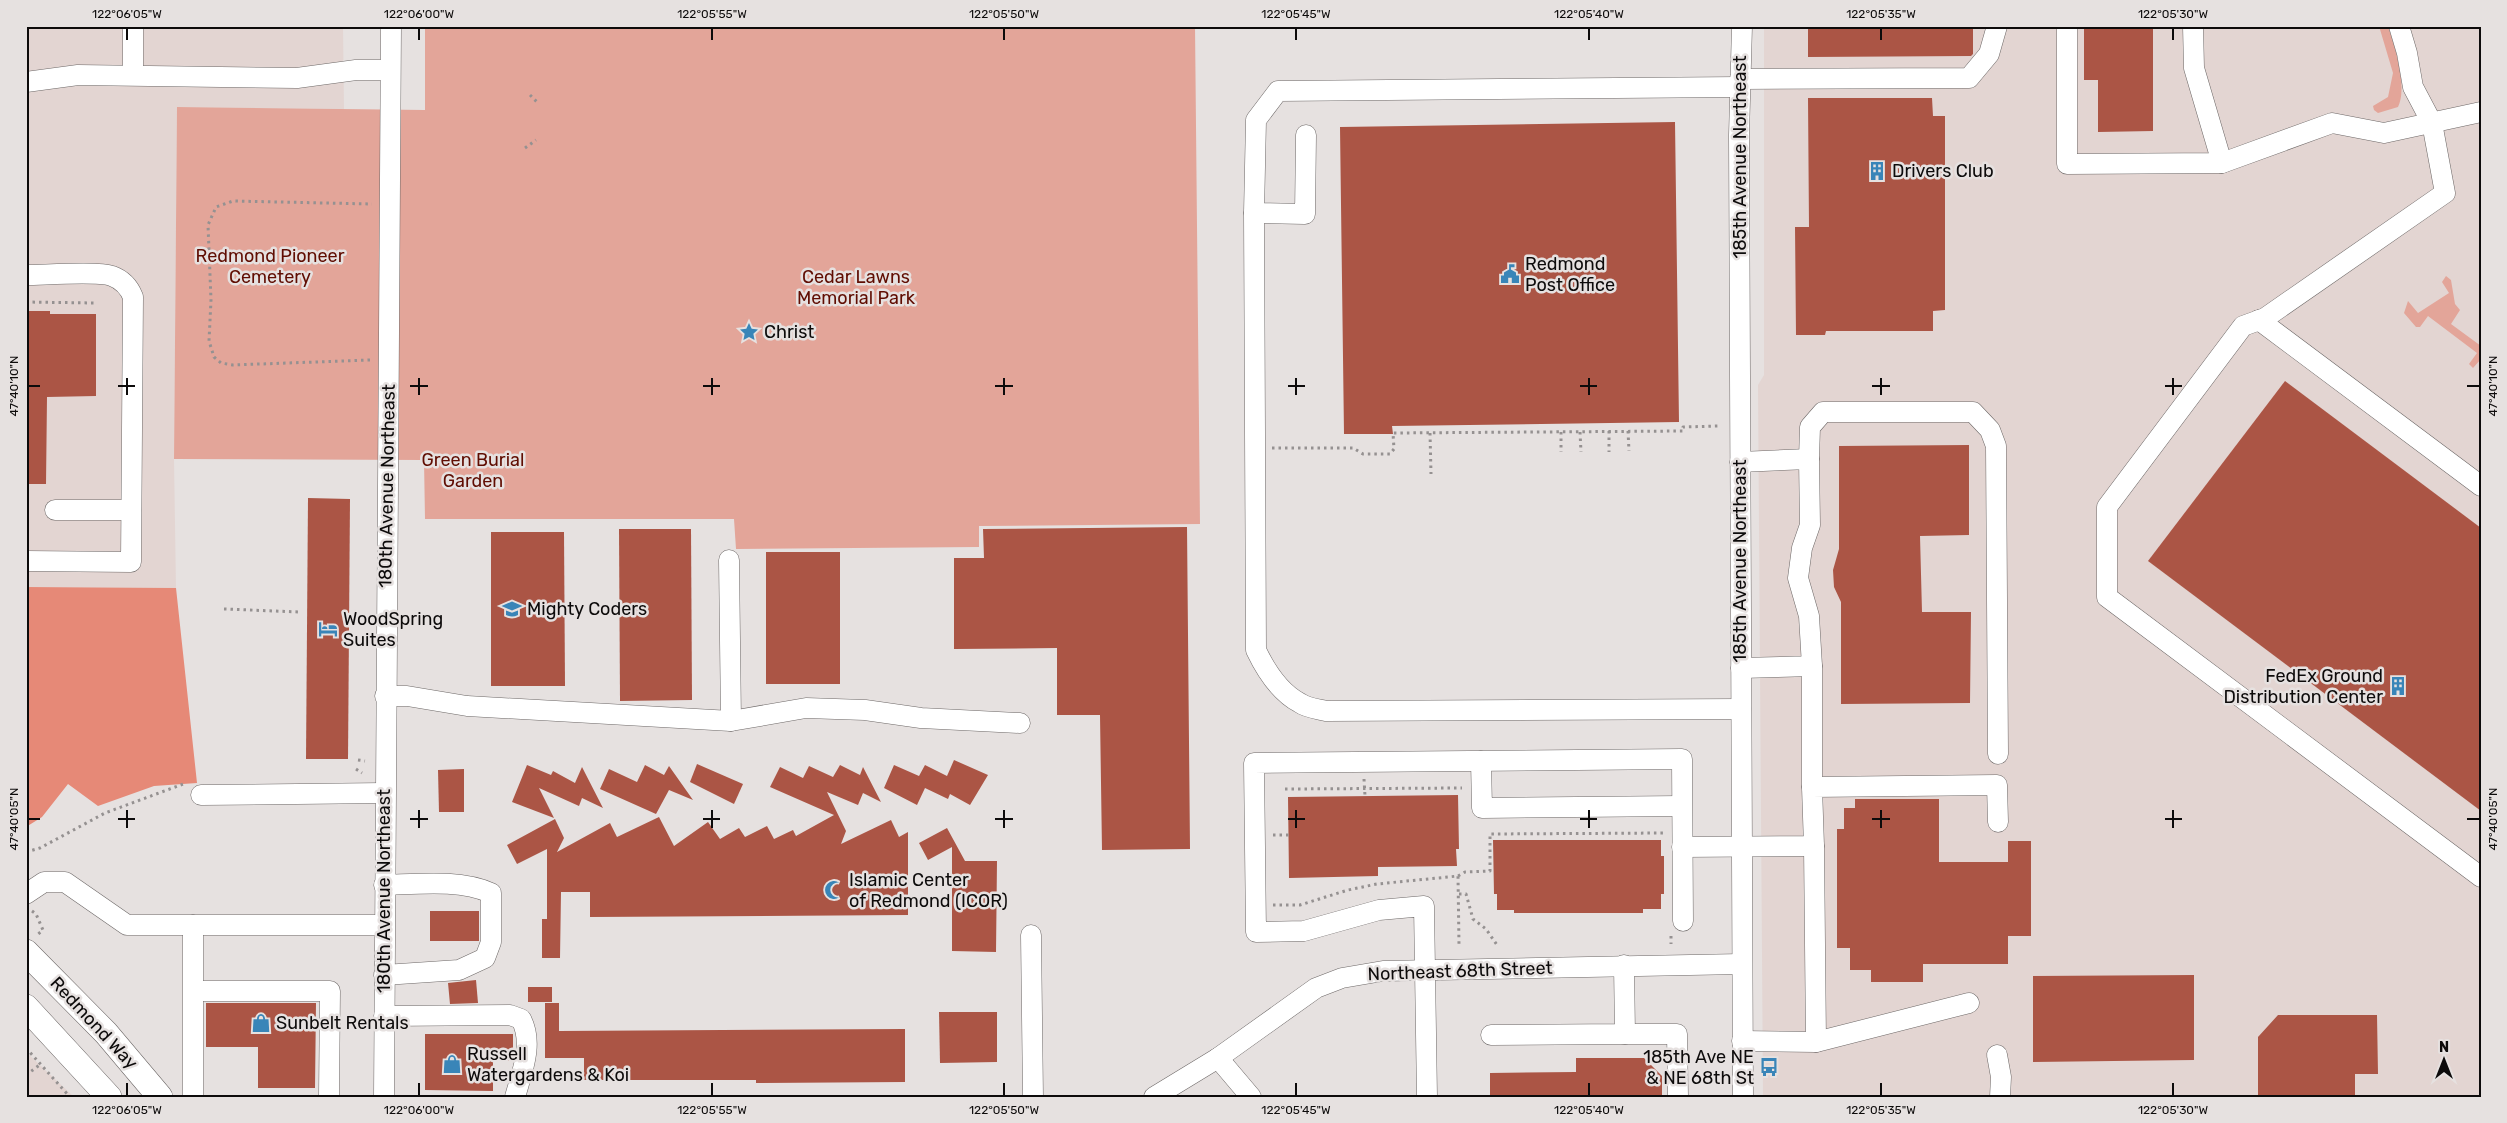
<svg xmlns="http://www.w3.org/2000/svg" width="2507" height="1123" font-family="Rubik,sans-serif">
<style>
.built{fill:#e3d5d2}
.green{fill:#e3a599}
.forest{fill:#e68977}
.building{fill:#ab5545}
.lines{fill:none;stroke-linecap:round;stroke-linejoin:round}
.minor-casing{stroke:#6d6867;stroke-width:21}
.major-casing{stroke:#6d6867;stroke-width:26}
.path{stroke:#959191;stroke-width:3;stroke-dasharray:2.5 4;stroke-linecap:butt}
.minor{stroke:#fff;stroke-width:20}
.major{stroke:#fff;stroke-width:25}
.ticks{fill:none;stroke:#0d0b0b;stroke-width:2}
.labels{text-anchor:middle;dominant-baseline:central;stroke-width:5;stroke-linejoin:round;paint-order:stroke}
.street-label{font-size:18px;fill:#0d0b0b;stroke:#e6e1e0}
.poi-label{font-size:18px;fill:#0d0b0b;stroke:#e6e1e0;text-anchor:start}
.park-label{font-size:18px;fill:#600d02;stroke:#e6e1e0}
.neatline{fill:none;stroke:#0d0b0b;stroke-width:2}
.ticks-label{font-size:12px;text-anchor:middle;fill:#0d0b0b}
</style>
<rect width="100%" height="100%" fill="#e6e1e0"/>
<g class="built">
<path d="M 26,26 L 343,26 L 344,109 L 177,107 L 174,459 L 176,588 L 26,587 Z"/>
<path d="M 1764,26 L 2481,26 L 2481,1097 L 1763,1097 L 1758,385 L 1764,375 Z"/>
<path d="M 26,1052 L 74,1097 L 26,1097 Z"/>
</g>
<g class="green">
<path d="M 425,26 L 1195,26 L 1200,524 L 979,526 L 979,547 L 736,549 L 734,519 L 425,519 L 424,460 L 174,459 L 177,107 L 425,110 Z"/>
<path d="M 2379,26 L 2388,26 C 2395,47 2408,88 2398,107 L 2378,113 L 2374,110 L 2373,106 L 2388,97 L 2393,73 Z"/>
<path d="M 2446,276 L 2451,280 L 2455,304 L 2460,310 L 2451,324 L 2481,346 L 2481,359 L 2473,368 L 2469,364 L 2477,353 L 2428,316 L 2420,327 L 2416,327 L 2404,313 L 2408,301 L 2418,313 L 2449,293 L 2442,282 Z"/>
</g>
<path class="forest" d="M 26,587 L 176,588 L 197,783 L 154,786 L 98,806 L 68,784 L 42,817 L 26,827 Z"/>
<g class="building">
<path d="M 1808,26 L 1973,26 L 1973,54 L 1971,56 L 1808,57 Z"/>
<path d="M 2084,26 L 2153,26 L 2153,131 L 2098,132 L 2098,80 L 2084,80 Z"/>
<path d="M 1808,98 L 1932,98 L 1933,116 L 1945,116 L 1945,310 L 1933,311 L 1933,331 L 1826,331 L 1825,335 L 1796,335 L 1795,227 L 1809,227 Z"/>
<path d="M 1675,122 L 1679,422 L 1392,426 L 1393,434 L 1344,434 L 1340,127 Z"/>
<path d="M 26,311 L 50,311 L 50,314 L 96,314 L 96,396 L 47,397 L 46,484 L 26,484 Z"/>
<path d="M 2285,381 L 2481,528 L 2481,811 L 2148,561 Z"/>
<path d="M 1969,445 L 1969,535 L 1920,536 L 1922,612 L 1971,612 L 1970,703 L 1841,704 L 1841,602 L 1834,587 L 1833,570 L 1839,549 L 1839,446 Z"/>
<path d="M 308,498 L 350,499 L 348,759 L 306,759 Z"/>
<path d="M 1187,527 L 1190,849 L 1102,850 L 1100,715 L 1057,715 L 1057,648 L 954,649 L 954,558 L 984,558 L 983,529 Z"/>
<path d="M 619,529 L 691,529 L 692,700 L 620,701 Z"/>
<path d="M 491,532 L 564,532 L 565,686 L 491,686 Z"/>
<rect x="766" y="552" width="74" height="132"/>
<path d="M 954,760 L 988,775 L 970,805 L 950,794 L 948,799 L 925,788 L 917,805 L 884,788 L 894,765 L 919,776 L 925,765 L 947,776 Z"/>
<path d="M 697,764 L 743,784 L 734,804 L 690,782 Z"/>
<path d="M 527,765 L 551,775 L 553,771 L 575,783 L 582,767 L 603,808 L 582,798 L 579,806 L 539,788 L 554,818 L 512,802 Z"/>
<path d="M 645,765 L 664,775 L 669,766 L 693,800 L 669,790 L 656,814 L 600,789 L 609,769 L 637,782 Z"/>
<path d="M 840,765 L 860,775 L 863,767 L 881,802 L 863,793 L 858,805 L 827,792 L 846,831 L 841,844 L 891,820 L 899,837 L 908,832 L 908,915 L 590,917 L 590,892 L 561,892 L 560,958 L 542,958 L 542,919 L 547,919 L 547,849 L 517,864 L 507,845 L 555,819 L 564,838 L 557,852 L 610,823 L 617,837 L 659,817 L 674,846 L 708,822 L 720,839 L 739,828 L 745,837 L 767,826 L 774,839 L 793,830 L 796,836 L 834,815 L 770,787 L 780,767 L 803,778 L 809,766 L 833,777 Z"/>
<path d="M 464,769 L 464,812 L 439,812 L 438,770 Z"/>
<path d="M 1458,795 L 1459,849 L 1456,849 L 1457,866 L 1378,867 L 1378,876 L 1289,878 L 1288,797 Z"/>
<path d="M 1855,799 L 1939,799 L 1939,862 L 2008,862 L 2008,841 L 2031,841 L 2031,936 L 2008,936 L 2008,964 L 1923,964 L 1923,982 L 1871,982 L 1871,970 L 1850,970 L 1850,948 L 1837,948 L 1837,829 L 1844,829 L 1844,808 L 1855,808 Z"/>
<path d="M 947,828 L 965,861 L 997,861 L 996,952 L 952,951 L 952,847 L 928,860 L 919,843 Z"/>
<path d="M 1493,840 L 1661,840 L 1661,856 L 1664,856 L 1664,894 L 1661,894 L 1661,909 L 1643,909 L 1643,913 L 1514,913 L 1514,910 L 1497,910 L 1497,894 L 1494,894 Z"/>
<rect x="430" y="911" width="49" height="30"/>
<path d="M 2194,975 L 2194,1060 L 2033,1062 L 2033,976 Z"/>
<path d="M 476,980 L 478,1003 L 450,1004 L 448,983 Z"/>
<rect x="528" y="987" width="24" height="15"/>
<path d="M 206,1003 L 316,1003 L 315,1088 L 258,1088 L 258,1047 L 206,1047 Z"/>
<path d="M 545,1003 L 559,1003 L 559,1031 L 905,1029 L 905,1082 L 756,1083 L 756,1080 L 584,1080 L 584,1058 L 545,1058 Z"/>
<path d="M 939,1012 L 997,1012 L 997,1062 L 940,1063 Z"/>
<path d="M 2278,1015 L 2377,1015 L 2378,1074 L 2355,1074 L 2355,1097 L 2258,1097 L 2258,1037 Z"/>
<path d="M 425,1034 L 513,1034 L 513,1061 L 493,1061 L 493,1091 L 425,1090 Z"/>
<path d="M 1576,1058 L 1644,1058 L 1662,1076 L 1662,1097 L 1490,1097 L 1490,1073 L 1576,1072 Z"/>
</g>
<g class="lines">
<g class="minor-casing">
<g id="minor">
<path d="M 1742,26 L 1739,135 L 1743,1097"/>
<path d="M 2067,26 L 2067,164 L 2222,163 L 2332,123 L 2384,133 L 2481,112"/>
<path d="M 2193,26 L 2194,68 L 2222,163"/>
<path d="M 2399,26 L 2407,53 L 2413,87 L 2432,123 L 2445,193 L 2265,318 L 2243,326 L 2107,507 L 2107,597 L 2481,877"/>
<path d="M 133,75 L 133,26"/>
<path d="M 1740,79 L 1969,78 L 1989,54 L 1997,26"/>
<path d="M 26,82 L 78,75 L 297,78 L 356,70 L 390,70"/>
<path d="M 1306,135 L 1305,214 L 1254,213 L 1256,120 L 1278,91 L 1740,87"/>
<path d="M 1254,213 L 1256,650 C 1266,671 1279,692 1300,703 C 1307,708 1318,709 1326,711 L 1741,709"/>
<path d="M 26,275 C 44,275 98,271 112,276 C 123,280 129,287 133,297 L 131,562 L 26,561"/>
<path d="M 2259,320 L 2481,486"/>
<path d="M 1809,459 L 1810,427 L 1823,412 L 1973,412 L 1990,430 L 1996,446 L 1998,754"/>
<path d="M 1740,462 L 1809,459 L 1810,525 L 1802,548 L 1798,578 L 1809,616 L 1812,666 L 1741,668"/>
<path d="M 55,510 L 131,510"/>
<path d="M 729,560 L 731,721"/>
<path d="M 1812,666 L 1812,787"/>
<path d="M 385,696 L 407,696 L 467,706 L 731,721 L 806,708 L 865,710 L 921,718 L 1020,723"/>
<path d="M 1481,761 L 1482,808 L 1681,806"/>
<path d="M 201,795 L 384,793"/>
<path d="M 1682,847 L 1814,846 L 1812,787 L 1997,785 L 1998,822"/>
<path d="M 26,894 L 44,882 L 65,882 L 127,925 L 384,925"/>
<path d="M 193,925 L 193,1097"/>
<path d="M 1031,935 L 1033,1097"/>
<path d="M 384,975 L 459,970 L 485,958 L 491,942 L 491,893 C 460,879 418,884 384,885"/>
<path d="M 194,991 L 330,991 L 329,1097"/>
<path d="M 384,1016 L 510,1015 L 521,1019 C 534,1043 522,1072 515,1097"/>
<path d="M 1625,1034 L 1677,1034 L 1678,1097"/>
<path d="M 1491,1035 L 1625,1034 L 1624,965"/>
<path d="M 1742,1041 L 1816,1042 L 1814,846"/>
<path d="M 1816,1042 L 1969,1003"/>
<path d="M 1997,1055 L 2001,1077 L 2000,1097"/>
<path d="M 1218,1058 L 1251,1097"/>
<path d="M 384,1097 L 391,26"/>
<path d="M 1154,1097 L 1218,1058 L 1316,988 L 1342,978 L 1383,971 L 1741,964"/>
<path d="M 1427,1097 L 1424,906 L 1379,910 L 1304,931 L 1256,932 L 1254,763 L 1682,759 L 1683,921"/>
</g>
</g>
<g class="major-casing">
<g id="major">
<path d="M 26,952 L 106,1033 L 160,1097"/>
<path d="M 26,1007 L 109,1097"/>
</g>
</g>
<g class="path">
<path d="M 530,95 L 537,102"/>
<path d="M 525,148 L 536,140"/>
<path d="M 26,302 L 95,303"/>
<path d="M 370,360 L 233,365 L 221,363 L 214,357 L 209,341 L 211,300 L 208,225 L 216,207 L 233,201 L 372,204"/>
<path d="M 1609,431 L 1609,452"/>
<path d="M 1628,431 L 1629,451"/>
<path d="M 1561,432 L 1561,452"/>
<path d="M 1580,432 L 1581,452"/>
<path d="M 1430,433 L 1431,474"/>
<path d="M 1272,448 L 1353,448 L 1363,454 L 1390,454 L 1394,449 L 1393,433 L 1683,431 L 1683,427 L 1719,426"/>
<path d="M 224,609 L 300,612"/>
<path d="M 358,760 L 365,761"/>
<path d="M 356,769 L 362,773"/>
<path d="M 1364,779 L 1365,796"/>
<path d="M 1285,789 L 1462,788"/>
<path d="M 1273,835 L 1289,835"/>
<path d="M 26,852 L 40,848 L 105,813 L 186,783"/>
<path d="M 1458,876 L 1465,872 L 1490,871 L 1490,834 L 1664,833"/>
<path d="M 1459,894 L 1466,894 L 1473,919 L 1486,929 L 1497,945"/>
<path d="M 1273,905 L 1300,905 L 1348,890 L 1377,884 L 1458,876 L 1459,945"/>
<path d="M 32,911 L 36,914 L 43,930 L 37,935"/>
<path d="M 1671,936 L 1671,944"/>
<path d="M 26,1048 L 70,1097"/>
<path d="M 26,1075 L 41,1064"/>
</g>
<use href="#minor" class="minor"/>
<use href="#major" class="major"/>
</g>
<path class="ticks" d="M 127,28 L 127,40M 419,28 L 419,40M 712,28 L 712,40M 1004,28 L 1004,40M 1296,28 L 1296,40M 1589,28 L 1589,40M 1881,28 L 1881,40M 2173,28 L 2173,40M 127,378 L 127,395M 419,378 L 419,395M 712,378 L 712,395M 1004,378 L 1004,395M 1296,378 L 1296,395M 1589,378 L 1589,395M 1881,378 L 1881,395M 2173,378 L 2173,395M 28,386 L 40,386M 118,386 L 135,386M 410,386 L 428,386M 703,386 L 720,386M 995,386 L 1013,386M 1288,386 L 1305,386M 1580,386 L 1597,386M 1872,386 L 1890,386M 2165,386 L 2182,386M 2467,386 L 2480,386M 127,810 L 127,828M 419,810 L 419,828M 712,810 L 712,828M 1004,810 L 1004,828M 1296,810 L 1296,828M 1589,810 L 1589,828M 1881,810 L 1881,828M 2173,810 L 2173,828M 28,819 L 40,819M 118,819 L 135,819M 410,819 L 428,819M 703,819 L 720,819M 995,819 L 1013,819M 1288,819 L 1305,819M 1580,819 L 1597,819M 1872,819 L 1890,819M 2165,819 L 2182,819M 2467,819 L 2480,819M 127,1083 L 127,1096M 419,1083 L 419,1096M 712,1083 L 712,1096M 1004,1083 L 1004,1096M 1296,1083 L 1296,1096M 1589,1083 L 1589,1096M 1881,1083 L 1881,1096M 2173,1083 L 2173,1096"/>
<defs>
<g id="building-bare" transform="scale(1.5)"><path d="M-4-6H4V6H1V3H-1V6H-4ZM-2.5-4.3h1.7v1.8h-1.7ZM.8-4.3h1.7v1.8H.8ZM-2.5-1h1.7V.8h-1.7ZM.8-1h1.7V.8H.8Z" fill="#3985b8" stroke="#e6e1e0" stroke-width="2.5" paint-order="stroke"/></g>
<g id="civic-bare" transform="scale(1.5)"><path d="M-.6-6.5H3V-4.5H.6V-3L4-1V1h2V6H-6V1h2V-1L-.6-3ZM-1.2 2.5V6h2.4V2.5Z" fill="#3985b8" stroke="#e6e1e0" stroke-width="2.5" paint-order="stroke"/></g>
<g id="sight-bare" transform="scale(1.5)"><path d="M0-6L1.8-2.2L6-1.7L2.9 1.2L3.7 5.4L0 3.3L-3.7 5.4L-2.9 1.2L-6-1.7L-1.8-2.2Z" fill="#3985b8" stroke="#e6e1e0" stroke-width="2.5" paint-order="stroke"/></g>
<g id="school-bare" transform="scale(1.5)"><path d="M0-5L7-2L0 1L-7-2ZM-4 1L0 2.5L4 1V4Q0 6-4 4Z" fill="#3985b8" stroke="#e6e1e0" stroke-width="2.5" paint-order="stroke"/></g>
<g id="hotel-bare" transform="scale(1.5)"><path d="M-6-4.5h1.5V1H6V5H4.5V3h-9V5H-6ZM-4 0a1.8 1.8 0 1 1 3.6 0ZM.5 0V-2.5h3Q6-2.5 6 0Z" fill="#3985b8" stroke="#e6e1e0" stroke-width="2.5" paint-order="stroke"/></g>
<g id="mosque-bare" transform="scale(1.5)"><path d="M3.5-4.9A6 6 0 1 0 3.5 4.9A5 5 0 1 1 3.5-4.9Z" fill="#3985b8" stroke="#e6e1e0" stroke-width="2.5" paint-order="stroke"/></g>
<g id="shop-bare" transform="scale(1.5)"><path d="M-5-2.5h2.3a2.7 3.5 0 0 1 5.4 0H5L5.5 6h-11ZM-1.5-2.5h3a1.5 2.3 0 0 0-3 0Z" fill="#3985b8" stroke="#e6e1e0" stroke-width="2.5" paint-order="stroke"/></g>
<g id="bus-bare" transform="scale(1.5)"><path d="M-5-6H5V4H4V6H2V4H-2V6H-4V4H-5ZM-3.5-4V0h7V-4ZM-3.5 1.2v1.5H-2V1.2ZM2 1.2v1.5H3.5V1.2Z" fill="#3985b8" stroke="#e6e1e0" stroke-width="2.5" paint-order="stroke"/></g>
</defs>
<g fill-rule="evenodd">
<use href="#building-bare" x="1877" y="171"/>
<use href="#civic-bare" x="1510" y="274"/>
<use href="#sight-bare" x="749" y="332"/>
<use href="#school-bare" x="512" y="609"/>
<use href="#hotel-bare" x="328" y="629"/>
<use href="#building-bare" x="2398" y="686"/>
<use href="#mosque-bare" x="834" y="890"/>
<use href="#shop-bare" x="261" y="1023"/>
<use href="#shop-bare" x="452" y="1064"/>
<use href="#bus-bare" x="1769" y="1067"/>
</g>
<g class="labels">
<g class="street-label">
<text transform="translate(1740 157) rotate(-90)">185th Avenue Northeast</text>
<text transform="translate(387 486) rotate(-89)">180th Avenue Northeast</text>
<text transform="translate(1740 561) rotate(-90)">185th Avenue Northeast</text>
<text transform="translate(384 891) rotate(-90)">180th Avenue Northeast</text>
<text transform="translate(1460 971) rotate(-2)">Northeast 68th Street</text>
<text transform="translate(94 1023) rotate(47)">Redmond Way</text>
</g>
<g class="poi-label">
<text x="1892" y="171">Drivers Club</text>
<text x="1525" y="264">Redmond<tspan x="1525" dy="21">Post Office</tspan></text>
<text x="764" y="332">Christ</text>
<text x="527" y="609">Mighty Coders</text>
<text x="343" y="619">WoodSpring<tspan x="343" dy="21">Suites</tspan></text>
<text x="2383" y="676" text-anchor="end">FedEx Ground<tspan x="2383" dy="21">Distribution Center</tspan></text>
<text x="849" y="880">Islamic Center<tspan x="849" dy="21">of Redmond (ICOR)</tspan></text>
<text x="276" y="1023">Sunbelt Rentals</text>
<text x="467" y="1054">Russell<tspan x="467" dy="21">Watergardens &amp; Koi</tspan></text>
<text x="1754" y="1057" text-anchor="end">185th Ave NE<tspan x="1754" dy="21">&amp; NE 68th St</tspan></text>
</g>
<g class="park-label">
<text x="270" y="256">Redmond Pioneer<tspan x="270" dy="21">Cemetery</tspan></text>
<text x="856" y="277">Cedar Lawns<tspan x="856" dy="21">Memorial Park</tspan></text>
<text x="473" y="460">Green Burial<tspan x="473" dy="21">Garden</tspan></text>
</g>
</g>
<rect width="2507" height="1123" fill="none" stroke="#e6e1e0" stroke-width="55"/>
<g transform="translate(2444 1060)" stroke="#e6e1e0" stroke-width="4" paint-order="stroke">
<path d="M0-4L9 19L0 12L-9 19Z" fill="#0d0b0b"/>
<text y="-8" font-size="14" font-weight="bold" text-anchor="middle" fill="#0d0b0b">N</text>
</g>
<rect x="28" y="28" width="2452" height="1068" class="neatline"/>
<g class="ticks-label">
<text x="127" y="18">122°06'05"W</text>
<text x="419" y="18">122°06'00"W</text>
<text x="712" y="18">122°05'55"W</text>
<text x="1004" y="18">122°05'50"W</text>
<text x="1296" y="18">122°05'45"W</text>
<text x="1589" y="18">122°05'40"W</text>
<text x="1881" y="18">122°05'35"W</text>
<text x="2173" y="18">122°05'30"W</text>
<text transform="translate(14 386) rotate(-90)" y="4">47°40'10"N</text>
<text transform="translate(2493 386) rotate(-90)" y="4">47°40'10"N</text>
<text transform="translate(14 819) rotate(-90)" y="4">47°40'05"N</text>
<text transform="translate(2493 819) rotate(-90)" y="4">47°40'05"N</text>
<text x="127" y="1114">122°06'05"W</text>
<text x="419" y="1114">122°06'00"W</text>
<text x="712" y="1114">122°05'55"W</text>
<text x="1004" y="1114">122°05'50"W</text>
<text x="1296" y="1114">122°05'45"W</text>
<text x="1589" y="1114">122°05'40"W</text>
<text x="1881" y="1114">122°05'35"W</text>
<text x="2173" y="1114">122°05'30"W</text>
</g>
</svg>
